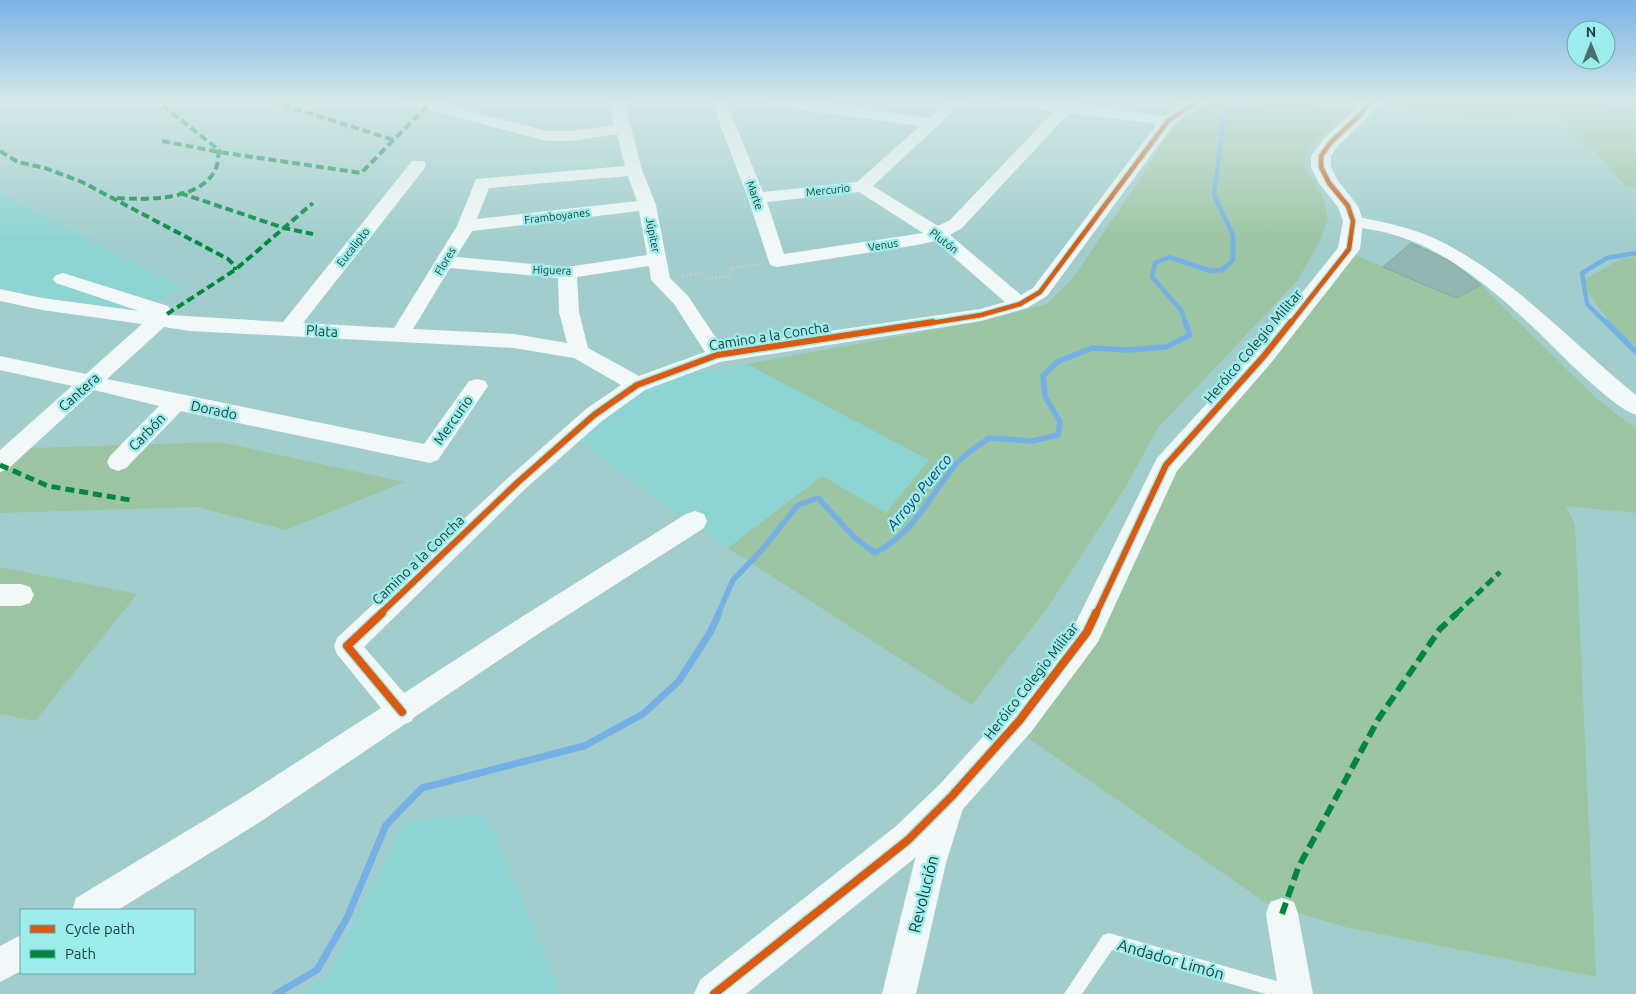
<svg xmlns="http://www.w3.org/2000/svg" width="1636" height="994" font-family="Ubuntu,sans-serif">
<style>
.built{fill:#8dd4d3}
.green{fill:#9cc5a3}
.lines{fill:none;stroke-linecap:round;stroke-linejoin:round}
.stream-far2{stroke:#75b1e7;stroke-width:4.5}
.stream-far1{stroke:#75b1e7;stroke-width:5.5}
.stream{stroke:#75b1e7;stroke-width:7}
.building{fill:#94b6b2;stroke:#84a7a2}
.path{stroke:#c1cfcf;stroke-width:2.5;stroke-dasharray:2 2;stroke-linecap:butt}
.lane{fill:#f1f8f7;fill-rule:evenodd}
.street{fill:#f1f8f7;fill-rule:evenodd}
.secondary{fill:#f1f8f7;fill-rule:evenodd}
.quiet-far2{stroke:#00873e;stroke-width:4;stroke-dasharray:8 4;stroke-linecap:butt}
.quiet-far1{stroke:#00873e;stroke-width:5;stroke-dasharray:9 5;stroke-linecap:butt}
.quiet{stroke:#00873e;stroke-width:6;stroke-dasharray:12 6;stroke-linecap:butt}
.cycleway-far2-casing{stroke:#9cedeb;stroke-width:7}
.cycleway-far1-casing{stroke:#9cedeb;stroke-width:9}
.cycleway-casing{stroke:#9cedeb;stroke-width:11}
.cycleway-far2{stroke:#de580e;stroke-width:4.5}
.cycleway-far1{stroke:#de580e;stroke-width:6}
.cycleway{stroke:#de580e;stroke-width:8}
.labels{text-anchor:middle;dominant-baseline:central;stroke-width:5;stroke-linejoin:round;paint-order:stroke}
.far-street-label{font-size:11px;fill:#1b3d3c;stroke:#9cedeb}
.street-label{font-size:14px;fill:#1b3d3c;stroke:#9cedeb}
.water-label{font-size:15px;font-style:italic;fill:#134072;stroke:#9cedeb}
.near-street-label{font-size:16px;fill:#1b3d3c;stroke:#9cedeb}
</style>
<rect width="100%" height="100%" fill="#a1cecc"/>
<g class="built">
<path d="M 0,189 L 11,199 L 183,288 L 133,314 L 0,288 Z"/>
<path d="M 747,364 L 930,460 L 886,513 L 822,476 L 728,548 L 674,512 L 571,435 L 660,380 Z"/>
<path d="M 486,814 L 561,994 L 300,994 L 328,974 L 405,820 Z"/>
</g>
<g class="green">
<path d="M 1211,101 L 1284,101 L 1348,110 L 1305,152 L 1304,167 L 1323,197 L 1328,220 L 1319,243 L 1297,281 L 1157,429 L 1125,488 L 1048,607 L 972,705 L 728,548 L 822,476 L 886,513 L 929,460 L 747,364 L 983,321 L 1047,304 L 1074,277 L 1173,129 L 1184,117 Z"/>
<path d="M 1390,101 L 1636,101 L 1636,188 L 1625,185 L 1558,112 L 1486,119 L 1390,108 Z"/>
<path d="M 1346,251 L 1456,298 L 1481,285 L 1597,399 L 1636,429 L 1636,513 L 1566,506 L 1575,525 L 1596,977 L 1345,927 L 1266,903 L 1005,722 L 1071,635 L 1174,465 L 1338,279 Z"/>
<path d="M 1636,257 L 1636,346 L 1614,329 L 1581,282 L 1622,258 Z"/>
<path d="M 220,442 L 404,482 L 286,530 L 197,507 L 0,513 L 0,449 Z"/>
<path d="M 0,567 L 137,594 L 35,721 L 0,714 Z"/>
</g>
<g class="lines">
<g class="stream-far2">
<path d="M 1596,101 L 1636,116"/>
<path d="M 1186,324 L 1181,310 L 1152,277 L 1155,263 L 1169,257 L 1211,271 L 1222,270 L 1233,260 L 1233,235 L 1214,195 L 1224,116 L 1240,103 L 1301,104 L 1329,101"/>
<path d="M 1607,324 L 1587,304 L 1582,273 L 1607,258 L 1636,253"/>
</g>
<g class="stream-far1">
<path d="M 1606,322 L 1636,352"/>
<path d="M 718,614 L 733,580 L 760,552 L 798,505 L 818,498 L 854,537 L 875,553 C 918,530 928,496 958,462 C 967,452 979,446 989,438 L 1032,441 L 1058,435 L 1060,422 L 1045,396 L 1043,376 L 1057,362 L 1092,348 L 1128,350 L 1166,347 L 1190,335 L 1185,322"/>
</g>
<path class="stream" d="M 276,994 L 317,970 L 347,918 L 386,825 L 422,788 L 584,746 L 643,714 L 679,681 L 711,631 L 719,613"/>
</g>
<path class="building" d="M 1411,243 L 1450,261 L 1481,285 L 1456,298 L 1383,267 Z"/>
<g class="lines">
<path class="path" d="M 682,276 L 701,273 L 706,279 L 730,276 L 731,268 L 761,264"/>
<path class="lane" d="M 1109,933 L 1294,986 L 1300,988 L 1302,994 L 1266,994 L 1112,950 L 1082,994 L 1064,994 L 1103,935 Z"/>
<g class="street">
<path d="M 404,101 L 431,101 L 547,131 L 571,131 L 614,125 L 608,101 L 624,101 L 642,170 L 656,205 L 670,278 L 688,296 L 722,347 L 980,309 L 1005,302 L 935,241 L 917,245 L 777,267 L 770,265 L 748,198 L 711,101 L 726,101 L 763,192 L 857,182 L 920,126 L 774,106 L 769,104 L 767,101 L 810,101 L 929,118 L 948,101 L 964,101 L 873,186 L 938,226 L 950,220 L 1054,111 L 1013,106 L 1008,104 L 1006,101 L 1052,101 L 1165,116 L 1187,101 L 1205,101 L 1174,124 L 1047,296 L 1027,308 L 981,321 L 720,362 L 645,390 L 602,421 L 525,489 L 364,647 L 404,693 L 520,618 L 686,514 L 695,511 L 704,514 L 707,521 L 704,528 L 538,634 L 413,718 L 412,721 L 405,724 L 260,822 L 118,910 L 72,910 L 76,898 L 238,800 L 381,708 L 337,654 L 334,646 L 337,638 L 509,477 L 586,409 L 621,385 L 574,358 L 514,348 L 190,331 L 164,327 L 107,379 L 424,444 L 469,381 L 477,379 L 485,381 L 488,386 L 438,460 L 430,463 L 181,411 L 126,468 L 118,471 L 110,468 L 107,462 L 110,456 L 159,406 L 94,390 L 8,469 L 0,472 L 0,450 L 72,386 L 0,370 L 0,356 L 86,374 L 142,324 L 42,310 L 0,301 L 0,289 L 42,298 L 139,311 L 56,283 L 53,279 L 56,275 L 63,273 L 168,306 L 171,311 L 169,315 L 283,322 L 412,161 L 424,161 L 426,165 L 424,169 L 303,323 L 394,328 L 457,226 L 476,179 L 625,166 L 617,134 L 571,141 L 547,141 L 406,104 ZM 1069,113 L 1157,124 L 1033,288 L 1021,295 L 950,235 L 962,228 ZM 628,176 L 637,201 L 477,219 L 489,188 ZM 859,192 L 923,233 L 784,254 L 767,202 ZM 639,211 L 647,255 L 567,267 L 456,257 L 472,231 ZM 649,266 L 651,280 L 674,304 L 705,352 L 639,376 L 588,348 L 579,312 L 577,277 ZM 450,268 L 558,278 L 559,312 L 567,343 L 514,334 L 413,329 Z"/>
<path d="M 1353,216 C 1384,222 1416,228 1444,243 C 1517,281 1573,344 1636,395 L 1636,415 C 1611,407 1554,347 1533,327 C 1492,289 1446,249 1391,234 C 1377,230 1361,228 1347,225 L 1344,221 L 1347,217 Z"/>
<path d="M 0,584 L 21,584 L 30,587 L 34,595 L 30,603 L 21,606 L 0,606 Z"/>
<path d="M 950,787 L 961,791 L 965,802 L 946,863 L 916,994 L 882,994 L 914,863 L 939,791 Z"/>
<path d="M 1282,898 L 1294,902 L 1298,914 L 1313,994 L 1279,994 L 1266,914 L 1270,902 Z"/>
<path d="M 21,935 L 21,971 L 0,982 L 0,946 Z"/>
</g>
<path class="secondary" d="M 1361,101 L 1379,101 L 1367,118 L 1338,146 L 1331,156 L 1331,167 L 1338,181 L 1358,206 L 1363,221 L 1360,249 L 1271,363 L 1177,471 L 1098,642 L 1031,732 L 964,808 L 921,853 L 746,994 L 694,994 L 700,980 L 895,827 L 940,784 L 1007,710 L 1076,622 L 1157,458 L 1255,351 L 1338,248 L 1343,221 L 1338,207 L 1319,183 L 1311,167 L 1311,156 L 1324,138 L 1355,110 Z"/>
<g class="quiet-far2">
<path d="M 271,101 L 394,140"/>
<path d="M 162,141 L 219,152 L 361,173 L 427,106"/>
<path d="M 0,151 L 18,162 L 45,168 L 82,182 L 228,259 L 235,266 L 235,270"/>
<path d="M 180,193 L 284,228 L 313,234"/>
<path d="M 117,198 C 146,200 206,201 217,165 C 218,161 218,155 219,150 L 157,101"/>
<path d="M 167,314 L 235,270 L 313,203"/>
</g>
<g class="quiet-far1">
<path d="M 0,465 L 48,486 L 130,500"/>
<path d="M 1456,614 L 1500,572"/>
</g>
<path class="quiet" d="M 1282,914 L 1298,868 L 1379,718 L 1440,629 L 1457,613"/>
<g class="cycleway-far2-casing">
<g id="cycleway-far2">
<path d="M 925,324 L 981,315 L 1020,304 L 1040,292 L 1168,121 L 1198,101"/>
<path d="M 1290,324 L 1349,249 L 1353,221 L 1348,206 L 1329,183 L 1321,167 L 1321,156 L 1331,142 L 1361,114 L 1370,101"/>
</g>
</g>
<g class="cycleway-far1-casing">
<g id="cycleway-far1">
<path d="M 380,614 L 517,483 L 594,415 L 637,385 L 717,355 L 933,322"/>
<path d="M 1096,614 L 1166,465 L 1263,357 L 1291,322"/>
</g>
</g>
<g class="cycleway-casing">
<g id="cycleway">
<path d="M 382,613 L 347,646 L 402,712"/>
<path d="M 714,994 L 908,840 L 952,796 L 1019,721 L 1087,632 L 1096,613"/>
</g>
</g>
<use href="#cycleway-far2" class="cycleway-far2"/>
<use href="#cycleway-far1" class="cycleway-far1"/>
<use href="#cycleway" class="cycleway"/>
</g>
<linearGradient id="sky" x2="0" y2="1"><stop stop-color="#7ab3e8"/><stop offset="0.42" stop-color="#d5e9e8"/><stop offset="1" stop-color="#d5e9e8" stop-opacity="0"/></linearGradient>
<rect width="1636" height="241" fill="url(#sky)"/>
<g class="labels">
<g class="far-street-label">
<text transform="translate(828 190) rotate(-6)">Mercurio</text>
<text transform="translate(755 195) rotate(70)">Marte</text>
<text transform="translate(557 216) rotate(-7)">Framboyanes</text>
<text transform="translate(653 235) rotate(79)">Júpiter</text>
<text transform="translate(944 241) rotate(38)">Plutón</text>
<text transform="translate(883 245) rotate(-9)">Venus</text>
<text transform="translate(353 247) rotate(-52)">Eucalipto</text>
<text transform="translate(445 261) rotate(-59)">Flores</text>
<text transform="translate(552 270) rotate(2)">Higuera</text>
</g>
<g class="street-label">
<text transform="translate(322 331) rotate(4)">Plata</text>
<text transform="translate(769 336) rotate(-9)">Camino a la Concha</text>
<text transform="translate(1253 346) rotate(-50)">Heróico Colegio Militar</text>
<text transform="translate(79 392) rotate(-42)">Cantera</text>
<text transform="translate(214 410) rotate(12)">Dorado</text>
<text transform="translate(453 420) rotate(-55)">Mercurio</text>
<text transform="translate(147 432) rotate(-46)">Carbón</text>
<text transform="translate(418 560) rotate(-44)">Camino a la Concha</text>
<text transform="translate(1031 681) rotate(-52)">Heróico Colegio Militar</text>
</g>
<g class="water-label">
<text transform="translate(919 492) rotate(-51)">Arroyo Puerco</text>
</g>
<g class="near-street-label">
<text transform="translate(923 894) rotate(-76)">Revolución</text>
<text transform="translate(1171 959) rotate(16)">Andador Limón</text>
</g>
</g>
<rect x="20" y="909" width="175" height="65" fill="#9cedeb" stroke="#68a7a5"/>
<rect x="30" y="925" width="25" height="8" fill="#de580e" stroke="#68a7a5"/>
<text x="65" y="934" font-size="15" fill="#1b3d3c">Cycle path</text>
<rect x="30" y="950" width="25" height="8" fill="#00873e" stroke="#68a7a5"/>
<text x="65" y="959" font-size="15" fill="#1b3d3c">Path</text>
<g transform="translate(1591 45)"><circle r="24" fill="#9cedeb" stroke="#68a7a5"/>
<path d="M0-4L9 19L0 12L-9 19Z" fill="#4a706e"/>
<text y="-8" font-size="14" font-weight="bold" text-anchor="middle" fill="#1b3d3c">N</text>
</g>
</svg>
